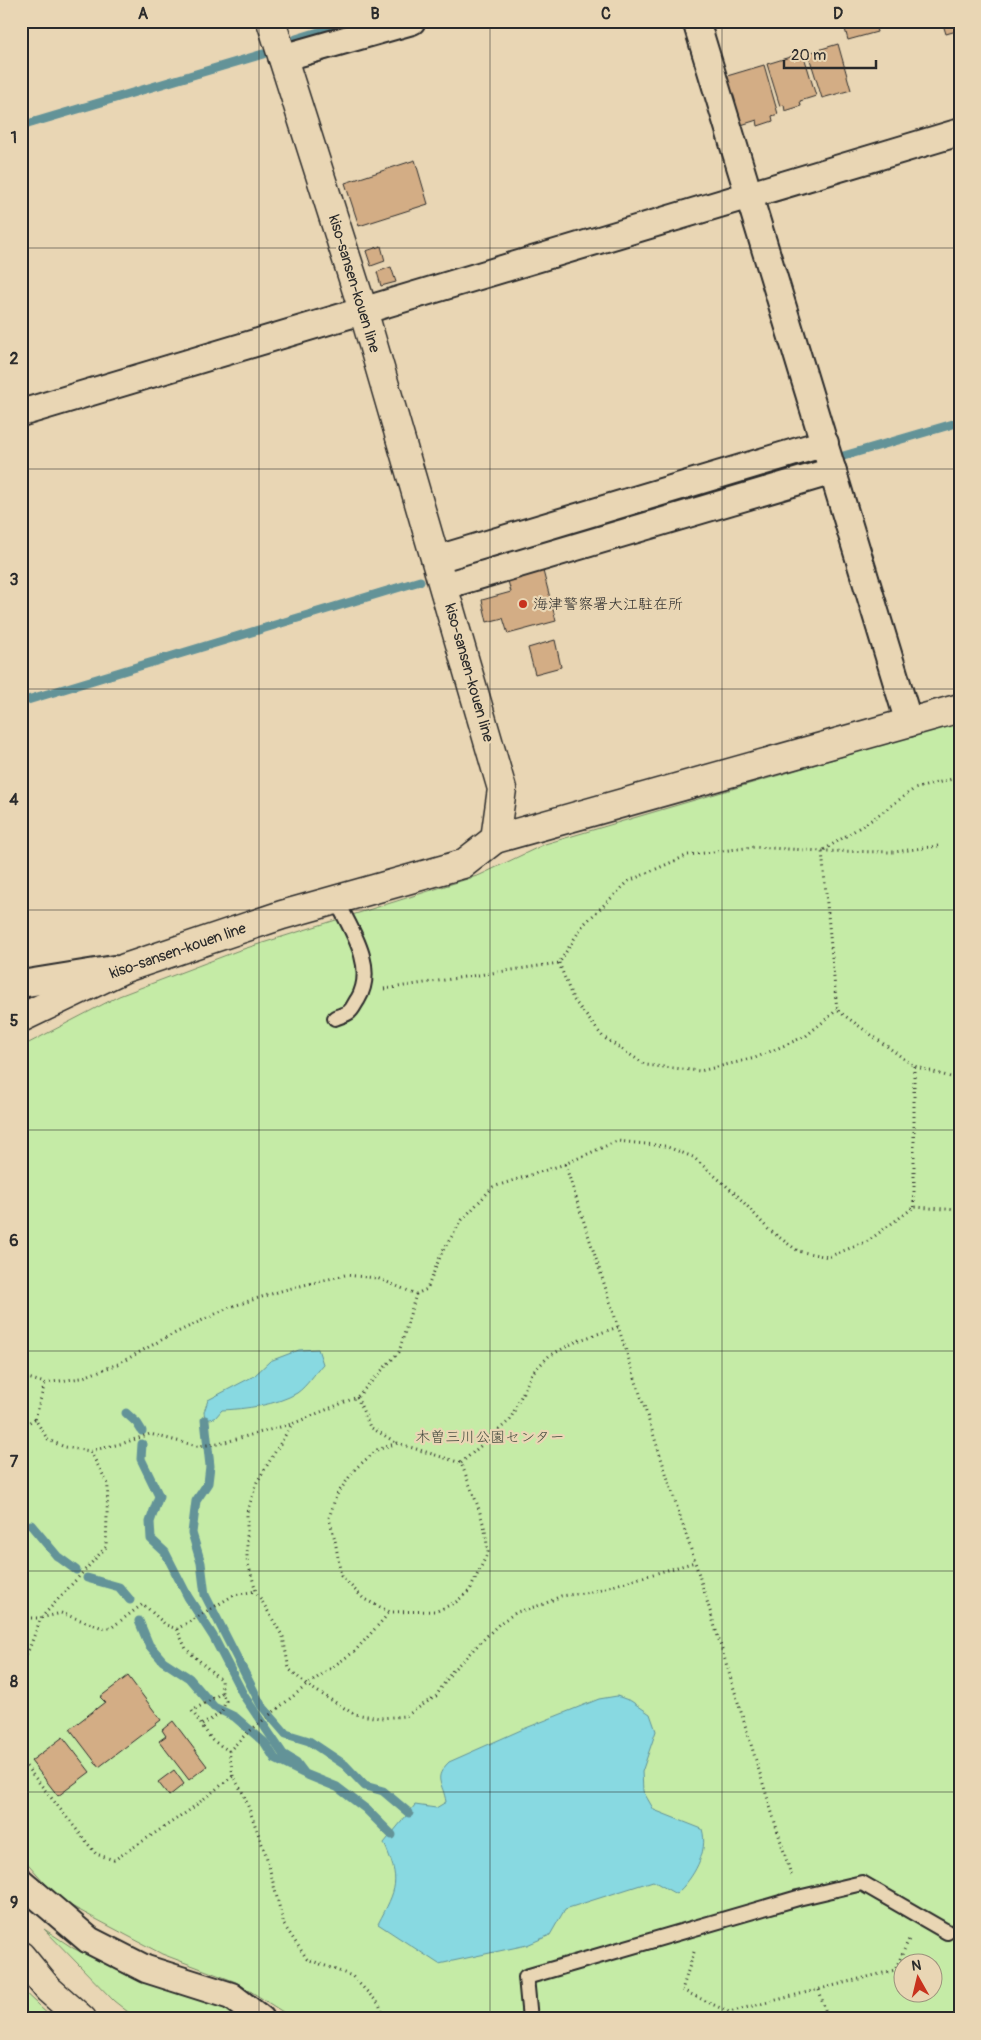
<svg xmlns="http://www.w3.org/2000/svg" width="981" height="2040" font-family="Pangolin,'Klee One',sans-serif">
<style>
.green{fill:#c5eba6;stroke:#788b68;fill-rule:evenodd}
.water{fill:#88d9e1;stroke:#639398}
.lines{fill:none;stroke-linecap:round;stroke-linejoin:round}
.stream{stroke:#639398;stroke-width:9}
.building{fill:#d3ad85;stroke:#2b2b2b}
.service-casing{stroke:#2b2b2b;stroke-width:18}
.minor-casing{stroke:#2b2b2b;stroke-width:30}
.tertiary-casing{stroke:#2b2b2b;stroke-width:31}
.secondary-casing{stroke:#2b2b2b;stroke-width:31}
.path{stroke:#2b2b2b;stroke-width:3;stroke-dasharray:1 4;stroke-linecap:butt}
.service{stroke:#e9d6b4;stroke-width:14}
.minor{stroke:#e9d6b4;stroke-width:26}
.tertiary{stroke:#e9d6b4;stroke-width:28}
.secondary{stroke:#e9d6b4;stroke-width:28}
.grid{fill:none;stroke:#2b2b2b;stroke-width:1;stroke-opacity:0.55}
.poi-dot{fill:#c8321e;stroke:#e9d6b4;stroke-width:2}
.labels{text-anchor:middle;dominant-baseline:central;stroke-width:4.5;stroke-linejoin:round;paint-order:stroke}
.street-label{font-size:15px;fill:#2b2b2b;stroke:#e9d6b4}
.poi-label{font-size:15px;fill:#2b2b2b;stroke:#e9d6b4;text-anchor:start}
.park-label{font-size:15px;fill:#42483d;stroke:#e9d6b4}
.neatline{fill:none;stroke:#2b2b2b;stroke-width:2}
.grid-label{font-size:16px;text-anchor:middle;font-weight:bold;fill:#2b2b2b}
</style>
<rect width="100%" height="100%" fill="#e9d6b4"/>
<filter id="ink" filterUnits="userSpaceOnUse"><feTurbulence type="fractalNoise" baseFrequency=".02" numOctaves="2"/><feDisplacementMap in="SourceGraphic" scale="10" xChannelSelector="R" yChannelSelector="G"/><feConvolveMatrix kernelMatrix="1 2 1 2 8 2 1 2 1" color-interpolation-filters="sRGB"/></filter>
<g filter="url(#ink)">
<g class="green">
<path d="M 960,722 L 960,2019 L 294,2019 L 236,1982 L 162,1954 L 60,1900 L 21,1856 L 21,1047 L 119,996 L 237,951 L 480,875 L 545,844 ZM 904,1962 L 934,1962 L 934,1992 L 904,1992 Z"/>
<path d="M 44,1929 L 73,1948 L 143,1983 L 194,1994 L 218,2004 L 240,2019 L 137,2019 L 114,2001 Z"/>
<path d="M 21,1989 L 53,2019 L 21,2019 Z"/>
</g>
<g class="water">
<path d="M 318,1349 L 323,1364 C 315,1373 307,1386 297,1393 C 277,1405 245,1409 222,1410 L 215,1418 L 205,1420 L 204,1412 L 208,1400 L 254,1376 L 270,1361 L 299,1350 Z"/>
<path d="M 617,1696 L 631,1701 L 650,1714 L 656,1731 L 642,1772 L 643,1791 L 654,1810 L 702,1829 C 709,1852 693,1879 676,1894 L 653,1881 L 565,1909 L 550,1935 L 527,1945 L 439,1964 L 378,1924 C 397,1888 401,1881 384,1843 L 415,1805 L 436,1808 L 446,1802 C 443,1782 432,1779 449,1762 L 521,1730 L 599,1699 Z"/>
</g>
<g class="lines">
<g class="stream">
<path d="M 296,39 L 354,21"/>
<path d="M 21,126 L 263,54"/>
<path d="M 840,457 L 960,422"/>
<path d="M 457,568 L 484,561"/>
<path d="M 21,702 L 420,581"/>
<path d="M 126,1413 L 137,1423 L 142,1431"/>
<path d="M 205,1420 L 210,1466 L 208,1483 L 196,1501 L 192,1533 L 201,1563 L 205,1595 L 261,1705 L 286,1734 L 309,1741 L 345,1765 L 365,1786 L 383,1791 L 409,1813"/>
<path d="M 142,1444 L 141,1459 L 159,1496 L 150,1522 L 151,1539 L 165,1552 L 188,1597 L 213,1636 L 244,1696 L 283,1754 L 296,1762 L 305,1774 L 337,1787 L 366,1809 L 392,1835"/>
<path d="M 31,1525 L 57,1556 L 76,1570"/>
<path d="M 87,1578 L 119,1587 L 130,1600"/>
<path d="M 139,1621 L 149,1645 L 163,1661 L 189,1678 L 214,1707 L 235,1717 L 265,1743 L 275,1759 L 303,1773"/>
</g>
</g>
<g class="building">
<path d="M 874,21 L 877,32 L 848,40 L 845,29 Z"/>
<path d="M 942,21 L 960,21 L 960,30 L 946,34 Z"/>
<path d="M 838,44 L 851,90 L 822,98 L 808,53 Z"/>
<path d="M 803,53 L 816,96 L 800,101 L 801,106 L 785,111 L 784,105 L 780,106 L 767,64 Z"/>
<path d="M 764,65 L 778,114 L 772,116 L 773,121 L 758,126 L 757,120 L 741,125 L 727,76 Z"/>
<path d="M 415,160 L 428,204 L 359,226 L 345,183 Z"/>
<path d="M 381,246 L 385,261 L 371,266 L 366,251 Z"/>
<path d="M 391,267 L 396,282 L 381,286 L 377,272 Z"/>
<path d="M 543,571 L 556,621 L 508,634 L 503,618 L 487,622 L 482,600 L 511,592 L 508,581 Z"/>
<path d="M 555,640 L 561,667 L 535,674 L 528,648 Z"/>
<path d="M 128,1676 L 161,1720 L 99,1767 L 70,1729 L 105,1702 L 100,1697 Z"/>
<path d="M 173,1721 L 207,1766 L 189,1780 L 159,1741 L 166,1736 L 162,1730 Z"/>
<path d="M 63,1737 L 90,1772 L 58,1796 L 31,1761 Z"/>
<path d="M 174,1770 L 184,1784 L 169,1796 L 158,1782 Z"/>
</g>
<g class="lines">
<g class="service-casing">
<g id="service">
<path d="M 335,1018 C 339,1016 345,1015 349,1012 C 353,1009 355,1003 358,999 C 377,967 351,929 336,900"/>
<path d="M 530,2019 L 526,1977 L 798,1898 L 862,1883 L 947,1932"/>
</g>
</g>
<g class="minor-casing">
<g id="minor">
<path d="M 696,21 L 909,723"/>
<path d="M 282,58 L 412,21"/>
<path d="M 21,413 L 960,132"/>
<path d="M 437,559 L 825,443"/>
<path d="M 444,586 L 833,471"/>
<path d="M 21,984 L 114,969"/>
<path d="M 21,1882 L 89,1940 L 146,1969 L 231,1996 L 261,2019"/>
</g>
</g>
<g class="tertiary-casing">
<path id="tertiary" d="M 495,839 L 960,708"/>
</g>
<g class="secondary-casing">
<g id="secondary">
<path d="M 21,1018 L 125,968 L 282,915 L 463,864 L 495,839 L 502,789 L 363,310 L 271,21"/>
<path d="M 21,1956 L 48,1989 L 82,2019"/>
</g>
</g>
<g class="path">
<path d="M 960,777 L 914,789 L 873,819 L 822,851 L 837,1010 L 914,1066 L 960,1080"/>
<path d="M 559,963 L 573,999 L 603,1037 L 646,1065 L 700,1071 L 755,1058 L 806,1036 L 837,1010"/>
<path d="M 384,989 L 559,963 L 583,925 L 629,881 L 688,855 L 754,847 L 822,851 L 894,852 L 938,846"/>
<path d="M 914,1066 L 914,1207"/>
<path d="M 565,1164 L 695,1562 L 792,1878"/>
<path d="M 416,1294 L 399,1352 L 357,1397 L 292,1424 L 257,1482 L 247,1512 L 247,1560 L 256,1591 L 283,1637 L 289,1669 L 307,1685 L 354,1714 L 380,1718 L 406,1716 L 436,1696 L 453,1670 L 500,1623 L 517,1612 L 544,1604 L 561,1596 L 591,1592 L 695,1562"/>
<path d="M 21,1376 L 45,1383 L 81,1378 L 118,1364 L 165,1338 L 230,1307 L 284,1290 L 345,1275 L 377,1278 L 416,1294 L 427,1289 L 442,1252 L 462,1220 L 493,1187 L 565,1164 L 617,1141 L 665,1146 L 693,1157 L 737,1195 L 768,1229 L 798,1251 L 828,1257 L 868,1241 L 914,1207 L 960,1210"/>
<path d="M 357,1397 L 370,1427 L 397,1443"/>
<path d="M 35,1419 L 45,1383"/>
<path d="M 21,1427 L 35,1419 L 48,1440 L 65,1447 L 90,1451 L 124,1443 L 150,1434 L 197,1446 L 218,1444 L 291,1424"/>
<path d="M 397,1443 L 461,1463 L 478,1506 L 485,1530 L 488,1552 L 470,1590 L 456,1602 L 437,1611 L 390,1612 L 364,1599 L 341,1576 L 335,1540 L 329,1518 L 336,1496 L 355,1469 L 377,1450 Z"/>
<path d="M 461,1463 L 510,1420 L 532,1373 L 549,1356 L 577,1341 L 618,1327"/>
<path d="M 21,1618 L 41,1618 L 106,1547 L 108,1484 L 90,1451"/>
<path d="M 177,1629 L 186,1649 L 221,1680 L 222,1693 L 226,1701 L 221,1713 L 202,1725"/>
<path d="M 21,1663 L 29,1649 L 41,1618 L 61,1613 L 103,1628 L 111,1628 L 143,1604 L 166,1625 L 177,1629 L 234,1595 L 256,1591"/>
<path d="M 222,1693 L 192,1711 L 212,1740 L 229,1751"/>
<path d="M 21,1758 L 25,1765 L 96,1854 L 114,1860 L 187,1812 L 233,1776 L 244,1795 L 266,1855 L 284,1925 L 307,1959 L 352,1976 L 379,2004 L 385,2019"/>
<path d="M 233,1776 L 229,1751 L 246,1734 L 307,1685 L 355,1651 L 390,1612"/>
<path d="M 694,1952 L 682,1990 L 729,2012 L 895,1970 L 910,1937"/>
<path d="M 819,1990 L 828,2019"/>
</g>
<use href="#service" class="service"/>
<use href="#minor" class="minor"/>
<use href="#tertiary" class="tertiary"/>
<use href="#secondary" class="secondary"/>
</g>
</g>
<path class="grid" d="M 259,21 L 259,2019M 490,21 L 490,2019M 722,21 L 722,2019M 21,248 L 960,248M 21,469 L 960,469M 21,689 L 960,689M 21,910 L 960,910M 21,1130 L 960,1130M 21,1351 L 960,1351M 21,1571 L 960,1571M 21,1792 L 960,1792"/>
<circle class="poi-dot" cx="523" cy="604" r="5"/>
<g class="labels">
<g class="street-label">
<text transform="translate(354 284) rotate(73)">kiso-sansen-kouen line</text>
<text transform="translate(469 673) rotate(74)">kiso-sansen-kouen line</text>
<text transform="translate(178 951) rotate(-19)">kiso-sansen-kouen line</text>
</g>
<g class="poi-label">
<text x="533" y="604">海津警察署大江駐在所</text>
</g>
<g class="park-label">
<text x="490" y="1437">木曽三川公園センター</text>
</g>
</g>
<rect width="981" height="2040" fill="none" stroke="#e9d6b4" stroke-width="55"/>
<g transform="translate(918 1978) rotate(352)"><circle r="24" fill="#e9d6b4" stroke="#9d927d"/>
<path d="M0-4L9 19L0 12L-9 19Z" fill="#c8321e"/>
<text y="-8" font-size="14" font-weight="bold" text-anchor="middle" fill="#2b2b2b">N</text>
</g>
<path d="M784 60v8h92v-8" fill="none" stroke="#2b2b2b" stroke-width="2.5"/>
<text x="791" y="60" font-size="15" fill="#2b2b2b" stroke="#e9d6b4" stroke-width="4" paint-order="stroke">20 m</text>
<rect x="28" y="28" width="926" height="1984" class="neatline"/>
<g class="grid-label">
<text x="143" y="19">A</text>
<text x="375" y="19">B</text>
<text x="606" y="19">C</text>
<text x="838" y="19">D</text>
<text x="14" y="143">1</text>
<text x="14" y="364">2</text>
<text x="14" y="585">3</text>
<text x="14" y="805">4</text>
<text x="14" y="1026">5</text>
<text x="14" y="1246">6</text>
<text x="14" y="1467">7</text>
<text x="14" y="1687">8</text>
<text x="14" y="1908">9</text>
</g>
</svg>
